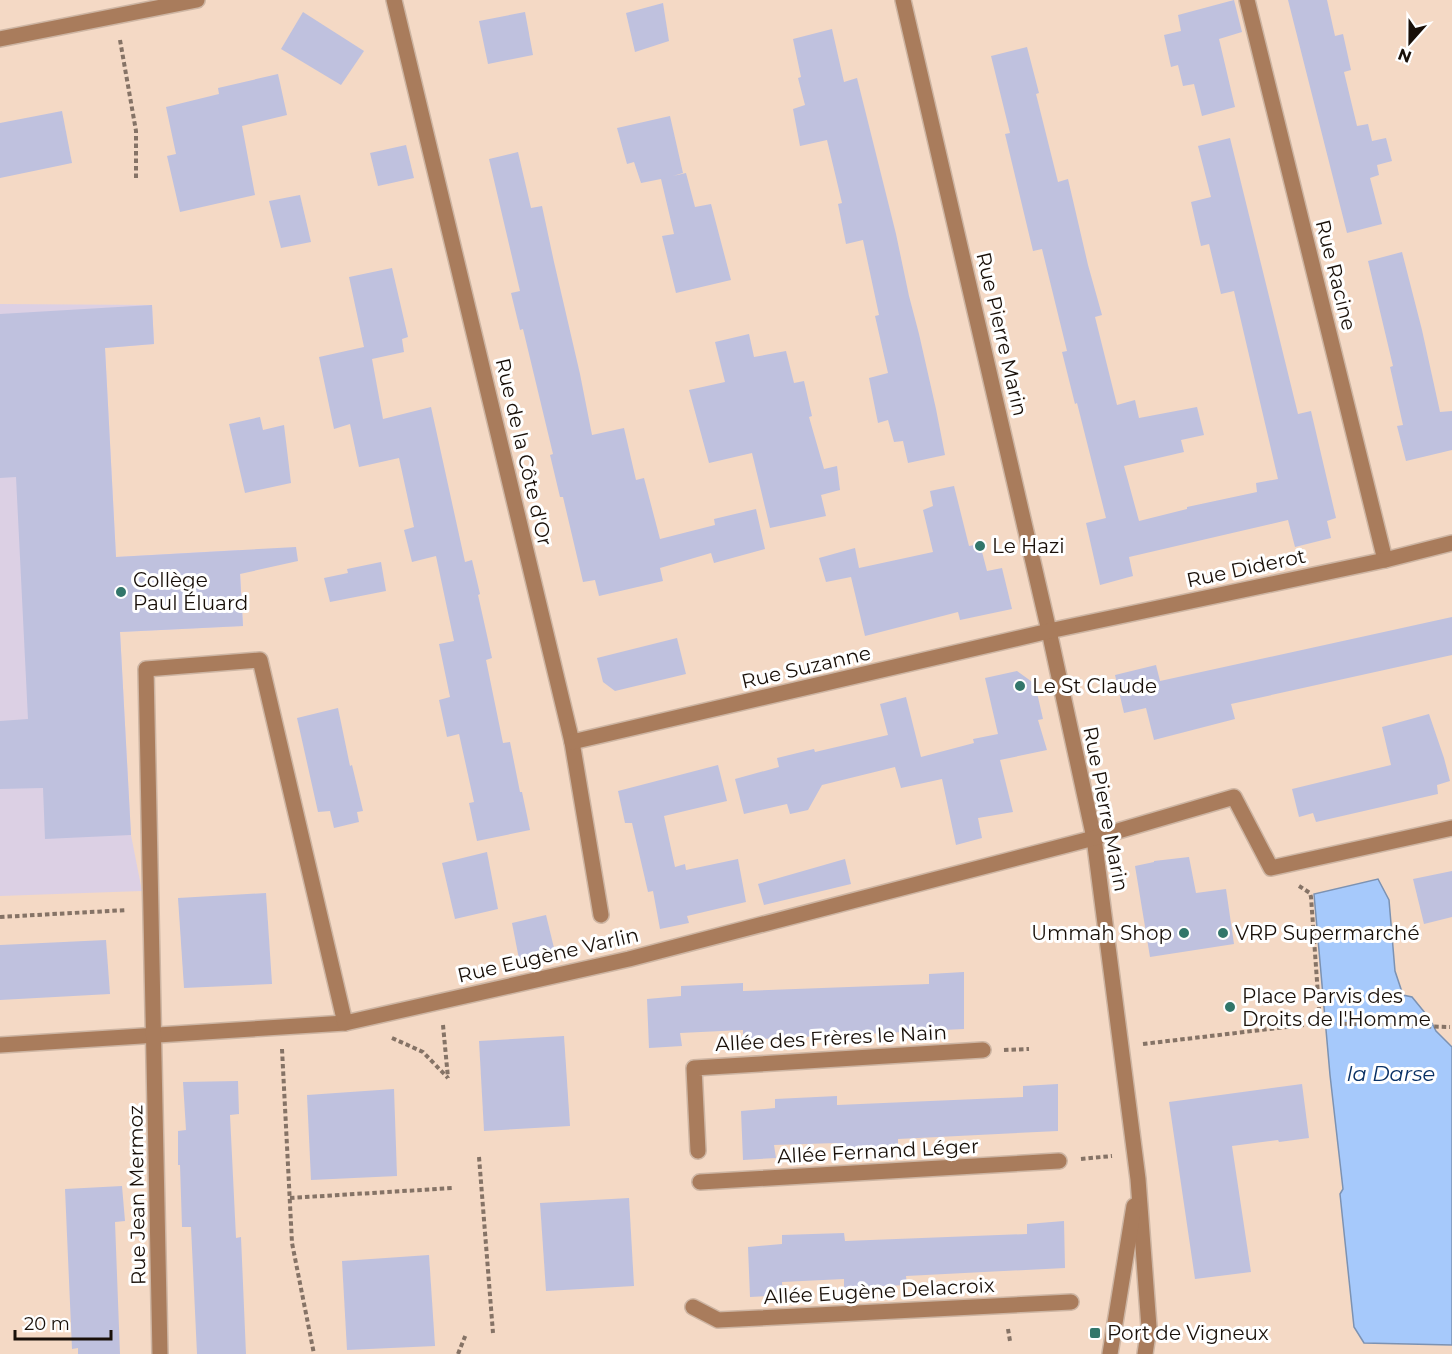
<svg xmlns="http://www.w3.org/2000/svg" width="1452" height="1354" font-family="Montserrat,sans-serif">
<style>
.education{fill:#dcd0e4}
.water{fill:#a6c9fb;stroke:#7c92b2;stroke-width:1.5}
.building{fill:#bfc1de}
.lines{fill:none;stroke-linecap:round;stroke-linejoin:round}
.minor-casing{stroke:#cdb5a3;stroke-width:18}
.path{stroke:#857366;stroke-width:4;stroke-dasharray:4.5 3;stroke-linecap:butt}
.minor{stroke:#a97c5c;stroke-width:15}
.poi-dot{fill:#32766a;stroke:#fff;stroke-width:2}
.labels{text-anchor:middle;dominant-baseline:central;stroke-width:6;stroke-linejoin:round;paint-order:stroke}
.street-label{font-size:20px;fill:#191009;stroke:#fff}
.poi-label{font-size:20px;fill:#191009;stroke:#fff;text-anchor:start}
.water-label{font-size:21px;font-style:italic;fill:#093166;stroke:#fff}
</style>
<rect width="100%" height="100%" fill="#f4d9c5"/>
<path class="education" d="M 0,304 L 152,305 L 154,344 L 105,348 L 116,557 L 239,550 L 243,626 L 120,632 L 131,835 L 142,891 L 0,896 Z"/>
<path class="water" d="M 1378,879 L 1389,900 L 1395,971 L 1403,995 L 1412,997 L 1430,1019 L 1436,1031 L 1452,1047 L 1452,1345 L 1364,1343 L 1354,1327 L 1340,1194 L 1343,1189 L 1330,1075 L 1314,894 Z"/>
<g class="building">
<path d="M 1234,0 L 1242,32 L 1219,39 L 1235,107 L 1202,116 L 1194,84 L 1183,86 L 1178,65 L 1171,67 L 1164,35 L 1181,31 L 1178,15 Z"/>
<path d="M 1288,0 L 1327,0 L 1335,36 L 1343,34 L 1351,70 L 1344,72 L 1357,126 L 1368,124 L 1372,141 L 1386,138 L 1392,161 L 1377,165 L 1379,175 L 1370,178 L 1382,224 L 1347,233 Z"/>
<path d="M 663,3 L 669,41 L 635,52 L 626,13 Z"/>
<path d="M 303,12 L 364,51 L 341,85 L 281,49 Z"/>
<path d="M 525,12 L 533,55 L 488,64 L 479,21 Z"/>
<path d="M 832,29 L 844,82 L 857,78 L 896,234 L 909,296 L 919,334 L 936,409 L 945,455 L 908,463 L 903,441 L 894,442 L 888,420 L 878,423 L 869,378 L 888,373 L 875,316 L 879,315 L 863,240 L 846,244 L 838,204 L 842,203 L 827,140 L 800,146 L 793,109 L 805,105 L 798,78 L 801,77 L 793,39 Z"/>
<path d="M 1027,47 L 1039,93 L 1036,94 L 1058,182 L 1068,179 L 1088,265 L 1102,315 L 1095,317 L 1117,405 L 1135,400 L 1139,418 L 1197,407 L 1204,435 L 1181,440 L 1184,452 L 1124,466 L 1139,521 L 1187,509 L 1187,507 L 1257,492 L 1256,483 L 1278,479 L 1234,291 L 1221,294 L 1209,244 L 1201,246 L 1191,202 L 1211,197 L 1198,146 L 1230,138 L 1298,414 L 1311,411 L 1336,518 L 1327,521 L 1331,538 L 1295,547 L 1288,520 L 1129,557 L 1133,576 L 1100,585 L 1086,523 L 1106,518 L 1077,403 L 1075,404 L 1062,352 L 1067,351 L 1042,249 L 1033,251 L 1005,134 L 1010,133 L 991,56 Z"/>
<path d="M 278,74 L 287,115 L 242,126 L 255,195 L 180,212 L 167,156 L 176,154 L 166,107 L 219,94 L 218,88 Z"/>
<path d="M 62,111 L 72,163 L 0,178 L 0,123 Z"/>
<path d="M 670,116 L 683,173 L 673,176 L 686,173 L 695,207 L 711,204 L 731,280 L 676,293 L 662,236 L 674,234 L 661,179 L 641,183 L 634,162 L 627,164 L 617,128 Z"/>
<path d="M 406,145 L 414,178 L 378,186 L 370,153 Z"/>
<path d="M 518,152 L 531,208 L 542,206 L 554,262 L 580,374 L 592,435 L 624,428 L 636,480 L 644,478 L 660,539 L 715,525 L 714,519 L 756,509 L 765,549 L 714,563 L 711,553 L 660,568 L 663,581 L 599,596 L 595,580 L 583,582 L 563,497 L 560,497 L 550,455 L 553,454 L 523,329 L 520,330 L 511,293 L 520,291 L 489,159 Z"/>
<path d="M 300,195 L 311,242 L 281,248 L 269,201 Z"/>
<path d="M 1402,252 L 1422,330 L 1440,412 L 1452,411 L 1452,450 L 1406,461 L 1397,426 L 1403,425 L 1390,367 L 1393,366 L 1368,261 Z"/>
<path d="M 392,268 L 408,337 L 402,339 L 404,352 L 372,359 L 383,419 L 431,407 L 465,562 L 472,560 L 480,594 L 478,595 L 492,658 L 486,660 L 503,743 L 510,742 L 520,792 L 522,792 L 530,830 L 477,841 L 469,803 L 474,802 L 459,734 L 447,737 L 439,700 L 450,697 L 439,644 L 454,641 L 436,556 L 412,562 L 404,530 L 414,527 L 399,458 L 359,467 L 350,424 L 334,429 L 319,357 L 364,347 L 349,277 Z"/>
<path d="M 152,305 L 154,344 L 105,348 L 116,557 L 296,547 L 298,561 L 240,574 L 243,626 L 120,632 L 131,835 L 45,839 L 43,788 L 0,789 L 0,721 L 28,719 L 16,477 L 0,478 L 0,314 Z"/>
<path d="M 749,334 L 754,357 L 786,351 L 794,383 L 804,381 L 812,416 L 809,417 L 824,469 L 837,466 L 840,490 L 821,495 L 826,516 L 770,528 L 752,453 L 709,463 L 689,390 L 725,382 L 715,342 Z"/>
<path d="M 260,417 L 263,430 L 284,425 L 291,483 L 245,493 L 229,424 Z"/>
<path d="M 954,486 L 969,546 L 980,544 L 987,571 L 1002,568 L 1012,609 L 960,620 L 958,612 L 865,636 L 851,577 L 826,582 L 819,558 L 855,548 L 859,568 L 933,552 L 923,510 L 933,506 L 930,491 Z"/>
<path d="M 381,562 L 386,591 L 330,602 L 324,578 L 348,573 L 347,569 Z"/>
<path d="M 1452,617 L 1452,655 L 1231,704 L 1235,719 L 1154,740 L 1146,708 L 1124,713 L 1115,675 L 1156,665 L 1160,681 Z"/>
<path d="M 677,638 L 686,674 L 615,691 L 603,682 L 597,658 Z"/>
<path d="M 1017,671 L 1035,684 L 1043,719 L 1038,720 L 1047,750 L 1000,760 L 1013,812 L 978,818 L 982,838 L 956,845 L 942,779 L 901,788 L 895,767 L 822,785 L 808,810 L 790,814 L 787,804 L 744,814 L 735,779 L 779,767 L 777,758 L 814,749 L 815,752 L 888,735 L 880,704 L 906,697 L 921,757 L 974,743 L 973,739 L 998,734 L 985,678 Z"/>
<path d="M 338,708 L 350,766 L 352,765 L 363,811 L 357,812 L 359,822 L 334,828 L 330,811 L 318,812 L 297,718 Z"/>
<path d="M 1429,714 L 1444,758 L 1450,781 L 1437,785 L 1438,794 L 1316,822 L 1313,813 L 1299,817 L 1292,789 L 1391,765 L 1382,727 Z"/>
<path d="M 718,765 L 727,801 L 664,816 L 675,867 L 685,864 L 686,870 L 738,859 L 746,902 L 687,916 L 689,923 L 660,929 L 653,891 L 648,892 L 632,823 L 625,823 L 618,791 Z"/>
<path d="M 487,852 L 498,909 L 455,919 L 442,863 Z"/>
<path d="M 1189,857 L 1196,893 L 1226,889 L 1234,944 L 1150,957 L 1135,866 L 1154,862 L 1154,861 Z"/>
<path d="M 845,859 L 851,884 L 764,905 L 758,884 Z"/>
<path d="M 1452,871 L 1452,917 L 1424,924 L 1413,879 Z"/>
<path d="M 266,893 L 272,984 L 184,988 L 178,898 Z"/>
<path d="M 546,915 L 555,952 L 519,959 L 512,923 Z"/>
<path d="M 106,940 L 110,994 L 0,1000 L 0,945 Z"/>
<path d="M 964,972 L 964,1029 L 743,1040 L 743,1030 L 680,1033 L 682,1046 L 649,1048 L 647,999 L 681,996 L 681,986 L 743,983 L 743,991 L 929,984 L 929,974 Z"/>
<path d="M 564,1036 L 570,1126 L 484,1131 L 479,1041 Z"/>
<path d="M 238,1081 L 239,1114 L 230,1115 L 236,1238 L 241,1237 L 246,1354 L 197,1354 L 191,1227 L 182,1227 L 180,1165 L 178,1165 L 178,1131 L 186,1130 L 183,1082 Z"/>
<path d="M 1058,1084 L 1058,1131 L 898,1139 L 898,1149 L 868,1150 L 837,1152 L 837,1143 L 774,1145 L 776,1158 L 743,1160 L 741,1111 L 775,1108 L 775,1099 L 837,1096 L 837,1105 L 1023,1097 L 1023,1086 Z"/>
<path d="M 1302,1084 L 1309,1138 L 1279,1142 L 1278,1140 L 1232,1146 L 1251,1272 L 1195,1279 L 1169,1102 Z"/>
<path d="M 394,1089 L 397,1176 L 311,1180 L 307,1095 Z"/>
<path d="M 122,1186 L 125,1221 L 115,1222 L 120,1354 L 78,1354 L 78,1348 L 72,1349 L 65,1189 Z"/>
<path d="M 629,1198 L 634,1286 L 546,1291 L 540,1203 Z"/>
<path d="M 1064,1221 L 1065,1268 L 906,1276 L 907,1285 L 844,1288 L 844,1279 L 782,1282 L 783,1295 L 750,1297 L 748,1247 L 782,1244 L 782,1235 L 844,1233 L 845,1241 L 1027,1234 L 1027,1224 Z"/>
<path d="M 429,1255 L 435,1346 L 347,1350 L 342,1261 Z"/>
</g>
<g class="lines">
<g class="minor-casing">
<g id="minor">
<path d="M 394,0 L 572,742 L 601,915"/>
<path d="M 903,0 L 1049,631 L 1094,838 L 1138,1179 L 1149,1327 L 1145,1354"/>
<path d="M 1247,0 L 1385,560"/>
<path d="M 0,39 L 197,0"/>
<path d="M 572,742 L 1049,631 L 1385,560 L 1452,543"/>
<path d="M 0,1045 L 345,1023 L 629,959 L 1094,838 L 1234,797 L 1271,868 L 1452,828"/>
<path d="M 698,1151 L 694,1068 L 983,1050"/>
<path d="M 700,1182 L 1059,1161"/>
<path d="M 693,1307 L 718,1320 L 1071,1302"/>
<path d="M 160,1354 L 146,669 L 260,660 L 345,1023"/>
<path d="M 1110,1354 L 1134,1206"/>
</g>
</g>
<g class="path">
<path d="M 120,40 L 136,131 L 136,181"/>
<path d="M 1299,886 L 1310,893 L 1311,897 L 1320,1023"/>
<path d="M 0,917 L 127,910"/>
<path d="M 443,1025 L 448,1078"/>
<path d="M 392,1038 L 423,1052 L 448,1078"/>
<path d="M 1143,1044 L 1320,1023 L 1450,1027"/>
<path d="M 282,1049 L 292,1243 L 314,1354"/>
<path d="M 1004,1050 L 1029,1049"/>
<path d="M 479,1157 L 493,1333"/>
<path d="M 1081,1159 L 1112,1156"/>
<path d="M 290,1198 L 453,1188"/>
<path d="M 1008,1329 L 1010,1341"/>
<path d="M 458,1354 L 466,1334"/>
</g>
<use href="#minor" class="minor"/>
</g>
<g class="poi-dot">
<circle cx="980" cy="546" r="6"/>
<circle cx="121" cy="592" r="6"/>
<circle cx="1020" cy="686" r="6"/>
<circle cx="1184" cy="933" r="6"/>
<circle cx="1223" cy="933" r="6"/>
<circle cx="1230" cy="1007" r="6"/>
<rect x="1089" y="1327" width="12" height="12" rx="3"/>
</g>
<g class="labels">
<g class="street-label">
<text transform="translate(1336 275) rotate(76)">Rue Racine</text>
<text transform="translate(1002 334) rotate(77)">Rue Pierre Marin</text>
<text transform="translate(524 452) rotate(77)">Rue de la Côte d'Or</text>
<text transform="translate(1246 568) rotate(-12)">Rue Diderot</text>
<text transform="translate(806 667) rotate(-13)">Rue Suzanne</text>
<text transform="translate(1106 809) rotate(79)">Rue Pierre Marin</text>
<text transform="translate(548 955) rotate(-13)">Rue Eugène Varlin</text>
<text transform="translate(831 1038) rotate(-3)">Allée des Frères le Nain</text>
<text transform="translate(878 1151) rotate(-3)">Allée Fernand Léger</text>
<text transform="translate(137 1195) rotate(-91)">Rue Jean Mermoz</text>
<text transform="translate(879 1291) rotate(-3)">Allée Eugène Delacroix</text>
</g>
<g class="poi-label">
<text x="992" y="546">Le Hazi</text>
<text x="133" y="580">Collège<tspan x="133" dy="23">Paul Éluard</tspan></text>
<text x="1032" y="686">Le St Claude</text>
<text x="1172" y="933" text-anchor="end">Ummah Shop</text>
<text x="1235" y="933">VRP Supermarché</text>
<text x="1242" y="996">Place Parvis des<tspan x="1242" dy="23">Droits de l'Homme</tspan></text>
<text x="1107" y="1333">Port de Vigneux</text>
</g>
<g class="water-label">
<text x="1391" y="1073">la Darse</text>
</g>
</g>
<g transform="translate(1410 42) rotate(201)" stroke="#ffffff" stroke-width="4.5" paint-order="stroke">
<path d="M0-4.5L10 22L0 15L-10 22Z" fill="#191009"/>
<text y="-9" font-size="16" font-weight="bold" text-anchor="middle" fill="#191009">N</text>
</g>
<path d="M15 1330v9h96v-9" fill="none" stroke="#191009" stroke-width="3"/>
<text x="24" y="1330" font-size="18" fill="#191009" stroke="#ffffff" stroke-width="4.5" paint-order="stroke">20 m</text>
</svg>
